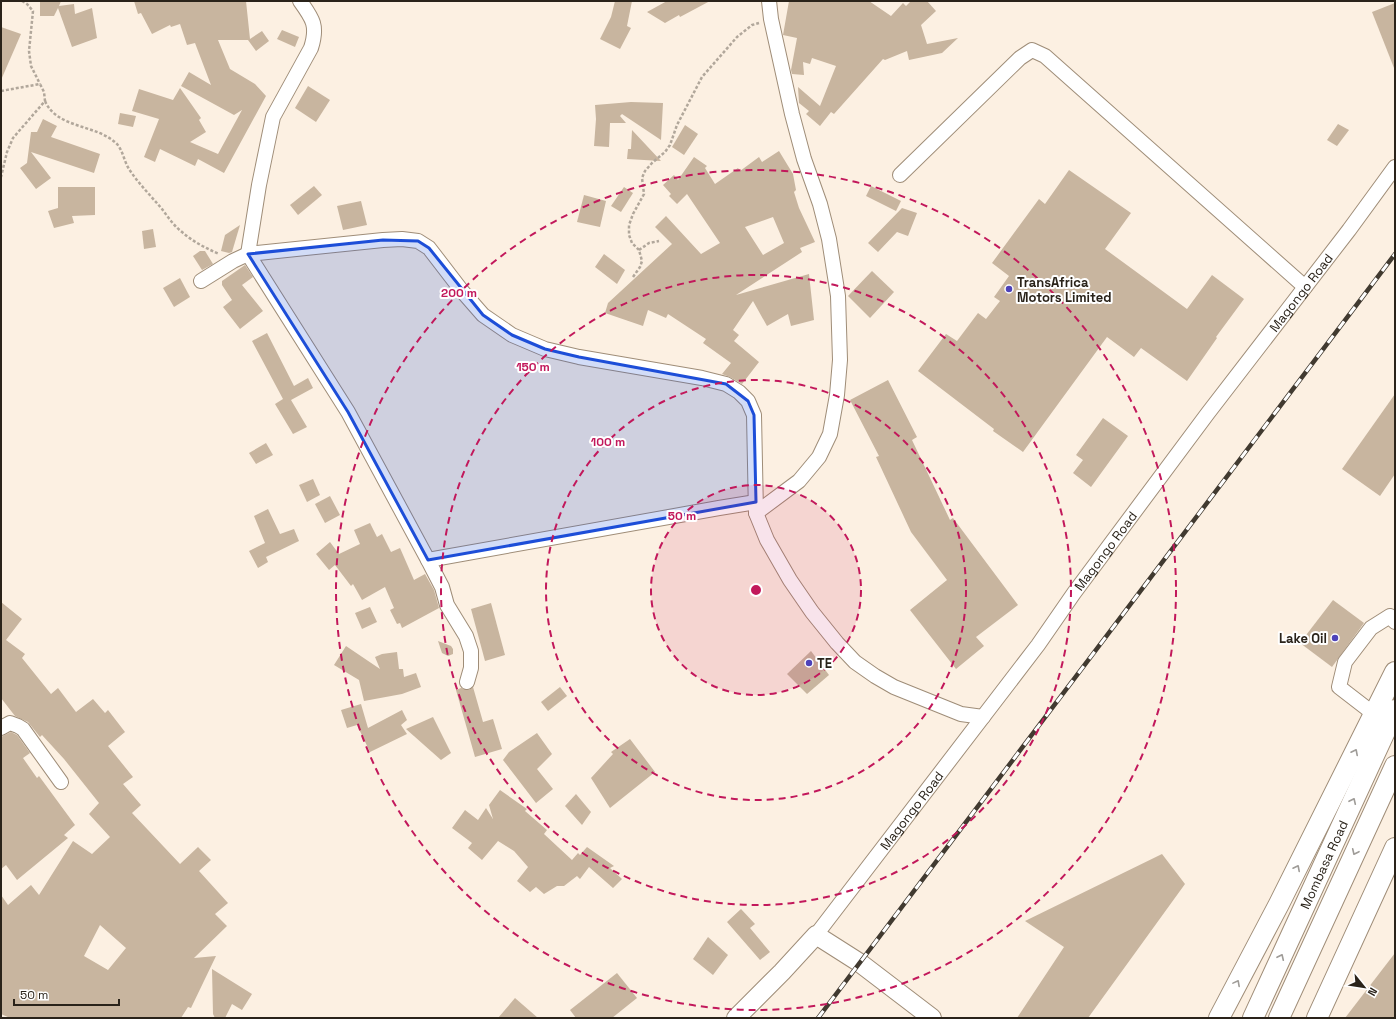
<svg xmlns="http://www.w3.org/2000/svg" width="1396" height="1019" font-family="'Space Grotesk',sans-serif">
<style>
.building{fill:#c8b59f;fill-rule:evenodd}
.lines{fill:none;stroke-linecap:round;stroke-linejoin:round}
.minor-casing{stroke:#9f8d78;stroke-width:16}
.major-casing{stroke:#9f8d78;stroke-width:20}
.highway-casing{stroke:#9f8d78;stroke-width:22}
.path{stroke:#b1a79b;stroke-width:2.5;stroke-dasharray:3 2;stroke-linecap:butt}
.minor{stroke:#fff;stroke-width:14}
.major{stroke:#fff;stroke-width:18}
.highway{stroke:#fff;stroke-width:20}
.rail-casing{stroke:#413a30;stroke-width:4.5}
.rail{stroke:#fff;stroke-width:3;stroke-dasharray:9;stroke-linecap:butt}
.oneway{stroke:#9f9c98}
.marked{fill:#1d4ed8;fill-opacity:0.2;stroke:#1d4ed8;stroke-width:3;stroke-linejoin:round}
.ring{fill:none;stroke:#c2185b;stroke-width:2;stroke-dasharray:7 5}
.poi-dot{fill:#4d42b9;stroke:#fff;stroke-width:1.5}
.labels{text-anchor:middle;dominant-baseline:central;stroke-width:4;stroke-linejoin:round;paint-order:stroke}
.poi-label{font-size:13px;font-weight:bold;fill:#2a231a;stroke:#fff;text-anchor:start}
.street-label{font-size:13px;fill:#2a231a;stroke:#fff}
.centre{fill:#c2185b;stroke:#fff;stroke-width:2}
.ring-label{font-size:12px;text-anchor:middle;font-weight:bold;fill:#c2185b;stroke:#fff;stroke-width:4;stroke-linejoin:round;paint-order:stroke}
</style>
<rect width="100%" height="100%" fill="#fcf0e2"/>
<g class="building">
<path d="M 40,1 L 61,1 L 59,6 L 74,4 L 75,14 L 92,8 L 97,38 L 72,47 L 58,8 L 54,16 L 40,16 Z"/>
<path d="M 134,1 L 246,1 L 250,39 L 262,31 L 269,41 L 256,51 L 248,40 L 218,40 L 230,69 L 255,84 L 266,96 L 224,173 L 198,159 L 195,166 L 160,149 L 155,162 L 144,157 L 159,119 L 132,111 L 139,89 L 173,100 L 180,88 L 201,118 L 199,120 L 206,132 L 190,142 L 218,154 L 242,110 L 234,115 L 181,86 L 189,72 L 211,85 L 195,43 L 187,45 L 180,24 L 171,27 L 170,25 L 152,34 L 141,13 L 138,14 Z"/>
<path d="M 615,1 L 632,1 L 627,26 L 631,28 L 620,49 L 600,39 L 611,17 Z"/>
<path d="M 667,1 L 710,1 L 680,17 L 679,15 L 665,23 L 647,12 Z"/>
<path d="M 789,1 L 869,1 L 891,16 L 903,3 L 906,6 L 911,1 L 927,1 L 936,11 L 921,25 L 927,44 L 958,38 L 942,53 L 909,60 L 907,51 L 885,60 L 883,59 L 834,114 L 831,112 L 820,126 L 806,114 L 809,111 L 799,103 L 798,87 L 820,106 L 836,66 L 812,58 L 810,64 L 803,62 L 804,75 L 792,74 L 791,70 L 797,38 L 783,35 Z"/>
<path d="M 1395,3 L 1395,68 L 1394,68 L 1372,12 Z"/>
<path d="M 1,27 L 21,34 L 1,80 Z"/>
<path d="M 282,30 L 299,37 L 295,47 L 277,39 Z"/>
<path d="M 308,86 L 330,100 L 316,122 L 295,108 Z"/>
<path d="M 631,102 L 663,103 L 661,140 L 622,114 L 620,116 L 626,123 L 610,123 L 609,147 L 594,146 L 596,119 L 595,105 Z"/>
<path d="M 120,113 L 136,116 L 133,127 L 118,124 Z"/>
<path d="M 43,119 L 57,126 L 51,137 L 100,154 L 94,173 L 31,152 L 51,178 L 36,189 L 20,168 L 27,163 L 31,132 L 37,132 Z"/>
<path d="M 1338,124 L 1349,130 L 1337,146 L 1327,140 Z"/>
<path d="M 685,125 L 698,134 L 684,155 L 672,147 Z"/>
<path d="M 632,130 L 661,161 L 627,159 L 628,149 L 631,149 Z"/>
<path d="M 779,151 L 793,174 L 796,190 L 794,192 L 799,208 L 815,242 L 800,248 L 802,252 L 736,295 L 809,274 L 814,320 L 791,326 L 788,314 L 767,326 L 753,301 L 733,330 L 739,335 L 734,341 L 759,362 L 742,384 L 730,377 L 722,374 L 731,363 L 703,343 L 706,339 L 668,314 L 666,318 L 648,310 L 643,326 L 605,313 L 608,303 L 672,244 L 655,227 L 666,216 L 701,254 L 720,243 L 687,194 L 677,204 L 669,196 L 671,194 L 663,185 L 674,175 L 678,180 L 694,157 L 707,166 L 705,168 L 715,184 L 738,168 L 740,171 L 759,157 L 762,162 ZM 773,217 L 784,243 L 763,255 L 745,227 Z"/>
<path d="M 1069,170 L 1131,213 L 1105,249 L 1187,309 L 1212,275 L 1244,299 L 1216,337 L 1217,338 L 1187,381 L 1141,348 L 1134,357 L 1107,337 L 1023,452 L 993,431 L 994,429 L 918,371 L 946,334 L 957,341 L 978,313 L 986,319 L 1000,301 L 994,297 L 1009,276 L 992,263 L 1039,199 L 1045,204 Z"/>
<path d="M 314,186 L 322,195 L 298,215 L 290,205 Z"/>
<path d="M 871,186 L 901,201 L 896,211 L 866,196 Z"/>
<path d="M 58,187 L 95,187 L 95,215 L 72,216 L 74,223 L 54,228 L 48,211 L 58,208 Z"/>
<path d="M 624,187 L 633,193 L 621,212 L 611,206 Z"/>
<path d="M 584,195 L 606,201 L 600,227 L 577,222 Z"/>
<path d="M 361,201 L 367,225 L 343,230 L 337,206 Z"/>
<path d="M 902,208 L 917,213 L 908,236 L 897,232 L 878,252 L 868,243 Z"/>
<path d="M 240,225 L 232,252 L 229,253 L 221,251 L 225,235 Z"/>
<path d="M 153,229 L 156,247 L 144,249 L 142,231 Z"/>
<path d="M 200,251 L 205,251 L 213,264 L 202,270 L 193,256 Z"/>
<path d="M 604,254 L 625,270 L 617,284 L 595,267 Z"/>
<path d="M 245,265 L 253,277 L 242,285 L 263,311 L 240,329 L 223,307 L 232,300 L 222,285 L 222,281 Z"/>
<path d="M 872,271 L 894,292 L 870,318 L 848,296 Z"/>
<path d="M 180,278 L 190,297 L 174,307 L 163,288 Z"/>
<path d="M 267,333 L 294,386 L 308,378 L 313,388 L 291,400 L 307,427 L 293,434 L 275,404 L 283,399 L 252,341 Z"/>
<path d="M 888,380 L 917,437 L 912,440 L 950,520 L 953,518 L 1018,605 L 976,637 L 984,646 L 956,669 L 910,610 L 947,580 L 911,532 L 876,457 L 879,456 L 850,400 Z"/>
<path d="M 1395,394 L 1395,474 L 1380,496 L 1342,469 Z"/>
<path d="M 1103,418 L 1128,436 L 1091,487 L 1073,473 L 1083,460 L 1076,455 Z"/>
<path d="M 266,443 L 273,455 L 256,464 L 249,453 Z"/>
<path d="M 313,479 L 320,495 L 307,502 L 299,485 Z"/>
<path d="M 330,496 L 340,515 L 325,523 L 315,504 Z"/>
<path d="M 268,509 L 280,534 L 294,529 L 299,541 L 266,557 L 268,562 L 258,568 L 249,551 L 265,543 L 254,516 Z"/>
<path d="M 370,523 L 377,537 L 382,534 L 391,552 L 400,548 L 414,580 L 425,574 L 434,590 L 439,608 L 402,628 L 400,623 L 397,624 L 390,610 L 394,608 L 385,587 L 362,600 L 353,584 L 351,586 L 335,565 L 329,570 L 316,554 L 330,542 L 339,554 L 360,544 L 354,530 Z"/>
<path d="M 1333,600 L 1364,623 L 1332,667 L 1300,643 Z"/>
<path d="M 1,602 L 22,619 L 6,640 L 25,654 L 22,658 L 51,694 L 58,688 L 76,712 L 93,699 L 105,713 L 108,710 L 125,732 L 108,746 L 133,777 L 123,784 L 141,805 L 132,813 L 180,864 L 198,847 L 211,860 L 199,871 L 228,903 L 215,914 L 227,926 L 194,958 L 216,956 L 191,1008 L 188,1007 L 181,1018 L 10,1018 L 1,1014 L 1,895 L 8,905 L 31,885 L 39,895 L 73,841 L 92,854 L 110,837 L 89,814 L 99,803 L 64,759 L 42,735 L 40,737 L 28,722 L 15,716 L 1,698 ZM 100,925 L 126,948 L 108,970 L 84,956 Z"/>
<path d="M 491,603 L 505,655 L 485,661 L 471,609 Z"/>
<path d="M 370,607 L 377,622 L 362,629 L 355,613 Z"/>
<path d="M 438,641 L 451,646 L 453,649 L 453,654 L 448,656 L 442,653 Z"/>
<path d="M 346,646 L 380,669 L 375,657 L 382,654 L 397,652 L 399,669 L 403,669 L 404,677 L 416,673 L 421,687 L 402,694 L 364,701 L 359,680 L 334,665 Z"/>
<path d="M 811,651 L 829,675 L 807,694 L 787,674 Z"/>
<path d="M 473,687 L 483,722 L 493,719 L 502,749 L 475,757 L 456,690 L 461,688 L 469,690 Z"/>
<path d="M 560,687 L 567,696 L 548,711 L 541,702 Z"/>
<path d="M 361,704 L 368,728 L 402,710 L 407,720 L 401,725 L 407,734 L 370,752 L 357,725 L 347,728 L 341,710 Z"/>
<path d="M 433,717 L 451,753 L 441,760 L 406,729 Z"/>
<path d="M 11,732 L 17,735 L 30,753 L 23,758 L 37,778 L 39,776 L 75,825 L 64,835 L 68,838 L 17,880 L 6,865 L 1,869 L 1,737 Z"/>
<path d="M 537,733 L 552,754 L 537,769 L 553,789 L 536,803 L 503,760 L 509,752 Z"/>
<path d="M 630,739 L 655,772 L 610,808 L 591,778 L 613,754 L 611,752 Z"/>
<path d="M 500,790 L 527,809 L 525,811 L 547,830 L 544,834 L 572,860 L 578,853 L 580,855 L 587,847 L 614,866 L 610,868 L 622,879 L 613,888 L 589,867 L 580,879 L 577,876 L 564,886 L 557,886 L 544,894 L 536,887 L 530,892 L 517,881 L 528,867 L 514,851 L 498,841 L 482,860 L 468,848 L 472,843 L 452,828 L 465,810 L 478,820 L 486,808 L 493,819 L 489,805 Z"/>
<path d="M 576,794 L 591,812 L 582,825 L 565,806 Z"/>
<path d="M 1162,854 L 1185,884 L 1088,1018 L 1017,1018 L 1064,947 L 1025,921 Z"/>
<path d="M 741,909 L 755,924 L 750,928 L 770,952 L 760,960 L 727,922 Z"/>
<path d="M 708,937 L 728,955 L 713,975 L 693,959 Z"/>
<path d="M 1395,953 L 1395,1018 L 1345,1018 Z"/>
<path d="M 212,969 L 252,994 L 242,1010 L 232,1004 L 225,1018 L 215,1018 L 213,1014 Z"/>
<path d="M 617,973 L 637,998 L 612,1018 L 576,1018 L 570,1010 Z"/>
<path d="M 515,998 L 538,1018 L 498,1018 Z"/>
</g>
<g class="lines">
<g class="minor-casing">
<g id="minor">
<path d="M 300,1 C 313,19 318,26 311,48 L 273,117 L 259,185 L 248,254 L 348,412 L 428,560 L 442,587 L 447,605 L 466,636 L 471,651 L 471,668 L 467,682"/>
<path d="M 900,175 L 1020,58 L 1032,50 L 1045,56 L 1305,287"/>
<path d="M 201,281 L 233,261 L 248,254 L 383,240 L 402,239 L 418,241 L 429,248 L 462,291 L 483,315 L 512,335 L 545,349 L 579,357 L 702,378 L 726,384 L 739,392 L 748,401 L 754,415 L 756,513 L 767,540 L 790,580 L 812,612 L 837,643 L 855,662 L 875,676 L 894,687 L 961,714 L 983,717"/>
<path d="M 756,513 L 799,481 L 819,457 L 830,434 L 837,395 L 840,360 L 838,296 L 829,239 L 820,204 L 804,159 L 792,114 L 771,19 L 769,1"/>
<path d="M 428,560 L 719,508 L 756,502"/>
<path d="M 1374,714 L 1339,687 L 1345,662 L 1371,628 L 1390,616 L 1395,622"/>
<path d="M 1,728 L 10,723 L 18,726 L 23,729 L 61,782"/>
<path id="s1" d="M 816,935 L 1038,645 L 1074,593 L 1208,413 L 1349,230 L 1395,167"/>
</g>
</g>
<g class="major-casing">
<path id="major" d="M 736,1018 L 782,972 L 816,935 L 860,963 L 932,1018"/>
</g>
<g class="highway-casing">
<g id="highway">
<path d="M 1219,1018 L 1279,904 L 1395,672"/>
<path id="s2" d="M 1253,1018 L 1395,710"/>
<path d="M 1279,1018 L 1395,766"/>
<path d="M 1317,1018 L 1395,848"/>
</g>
</g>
<g class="path">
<path d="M 22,1 L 27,4 L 33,11 L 29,51 L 31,66 L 40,84"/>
<path d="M 1,91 L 40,84 L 44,92 L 45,101 L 13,138 L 7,152 L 1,177"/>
<path d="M 45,101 C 57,129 97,124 117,144 C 123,151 124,161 129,169 C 138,183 151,196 162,209 C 168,217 174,226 182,232 C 193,242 206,248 219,254"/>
<path d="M 639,250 L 649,243 L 659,241"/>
<path d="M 633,277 L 640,267 L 642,261 L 639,250 L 632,243 L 629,235 L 629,225 L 633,214 L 644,194 L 642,178 L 645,171 L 652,163 L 665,152 L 670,145 L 677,125 L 702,77 L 737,37 L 752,25 L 759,23"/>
</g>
<use href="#minor" class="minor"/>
<use href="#major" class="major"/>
<use href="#highway" class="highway"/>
<g class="rail-casing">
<path id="rail" d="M 818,1018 L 1395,254"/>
</g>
<use href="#rail" class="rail"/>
</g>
<defs><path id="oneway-chevron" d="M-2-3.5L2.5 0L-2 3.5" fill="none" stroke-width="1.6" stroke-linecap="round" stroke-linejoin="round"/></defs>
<g class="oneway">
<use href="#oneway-chevron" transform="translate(1355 752) rotate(-63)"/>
<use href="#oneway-chevron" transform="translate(1353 801) rotate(-65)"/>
<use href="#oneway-chevron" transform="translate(1355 852) rotate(115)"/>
<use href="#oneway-chevron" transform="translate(1297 868) rotate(-63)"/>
<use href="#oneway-chevron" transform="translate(1281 957) rotate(-65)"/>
<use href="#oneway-chevron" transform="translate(1237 983) rotate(-62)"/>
</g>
<path class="marked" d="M 383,240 L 418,241 L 429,248 L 483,315 L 512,335 L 545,349 L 579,357 L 726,384 L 748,401 L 754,415 L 756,502 L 428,560 L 348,412 L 248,254 Z"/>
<circle cx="756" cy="590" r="105" fill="#c2185b" fill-opacity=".12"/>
<g class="ring">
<circle cx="756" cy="590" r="105"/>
<circle cx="756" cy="590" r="210"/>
<circle cx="756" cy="590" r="315"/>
<circle cx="756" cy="590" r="420"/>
</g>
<g class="poi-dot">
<circle cx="1009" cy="289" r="4"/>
<circle cx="1335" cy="638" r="4"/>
<circle cx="809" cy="663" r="4"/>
</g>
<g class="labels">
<g class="poi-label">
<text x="1017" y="282">TransAfrica<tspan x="1017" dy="15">Motors Limited</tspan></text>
<text x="1327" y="638" text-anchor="end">Lake Oil</text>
<text x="817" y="663">TE</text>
</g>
<g class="street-label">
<text stroke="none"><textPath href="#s1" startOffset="805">Magongo Road</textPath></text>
<text stroke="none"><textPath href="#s1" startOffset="481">Magongo Road</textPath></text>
<text stroke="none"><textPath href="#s1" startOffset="157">Magongo Road</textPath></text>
<text stroke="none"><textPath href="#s2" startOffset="169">Mombasa Road</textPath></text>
</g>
</g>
<circle cx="756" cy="590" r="6" class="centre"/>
<g class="ring-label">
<text x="459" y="297">200 m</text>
<text x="533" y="371">150 m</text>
<text x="608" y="446">100 m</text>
<text x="682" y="520">50 m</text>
</g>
<rect width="1396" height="1019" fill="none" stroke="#2a231a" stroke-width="4"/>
<g transform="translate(1364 987) rotate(120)" stroke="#ffffff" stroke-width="3" paint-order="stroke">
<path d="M0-3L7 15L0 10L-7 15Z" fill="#2a231a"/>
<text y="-6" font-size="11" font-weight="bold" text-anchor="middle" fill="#2a231a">N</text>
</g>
<path d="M14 999v6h105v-6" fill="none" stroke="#2a231a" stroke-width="2"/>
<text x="20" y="999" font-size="12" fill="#2a231a" stroke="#ffffff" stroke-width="3" paint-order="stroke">50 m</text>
</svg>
